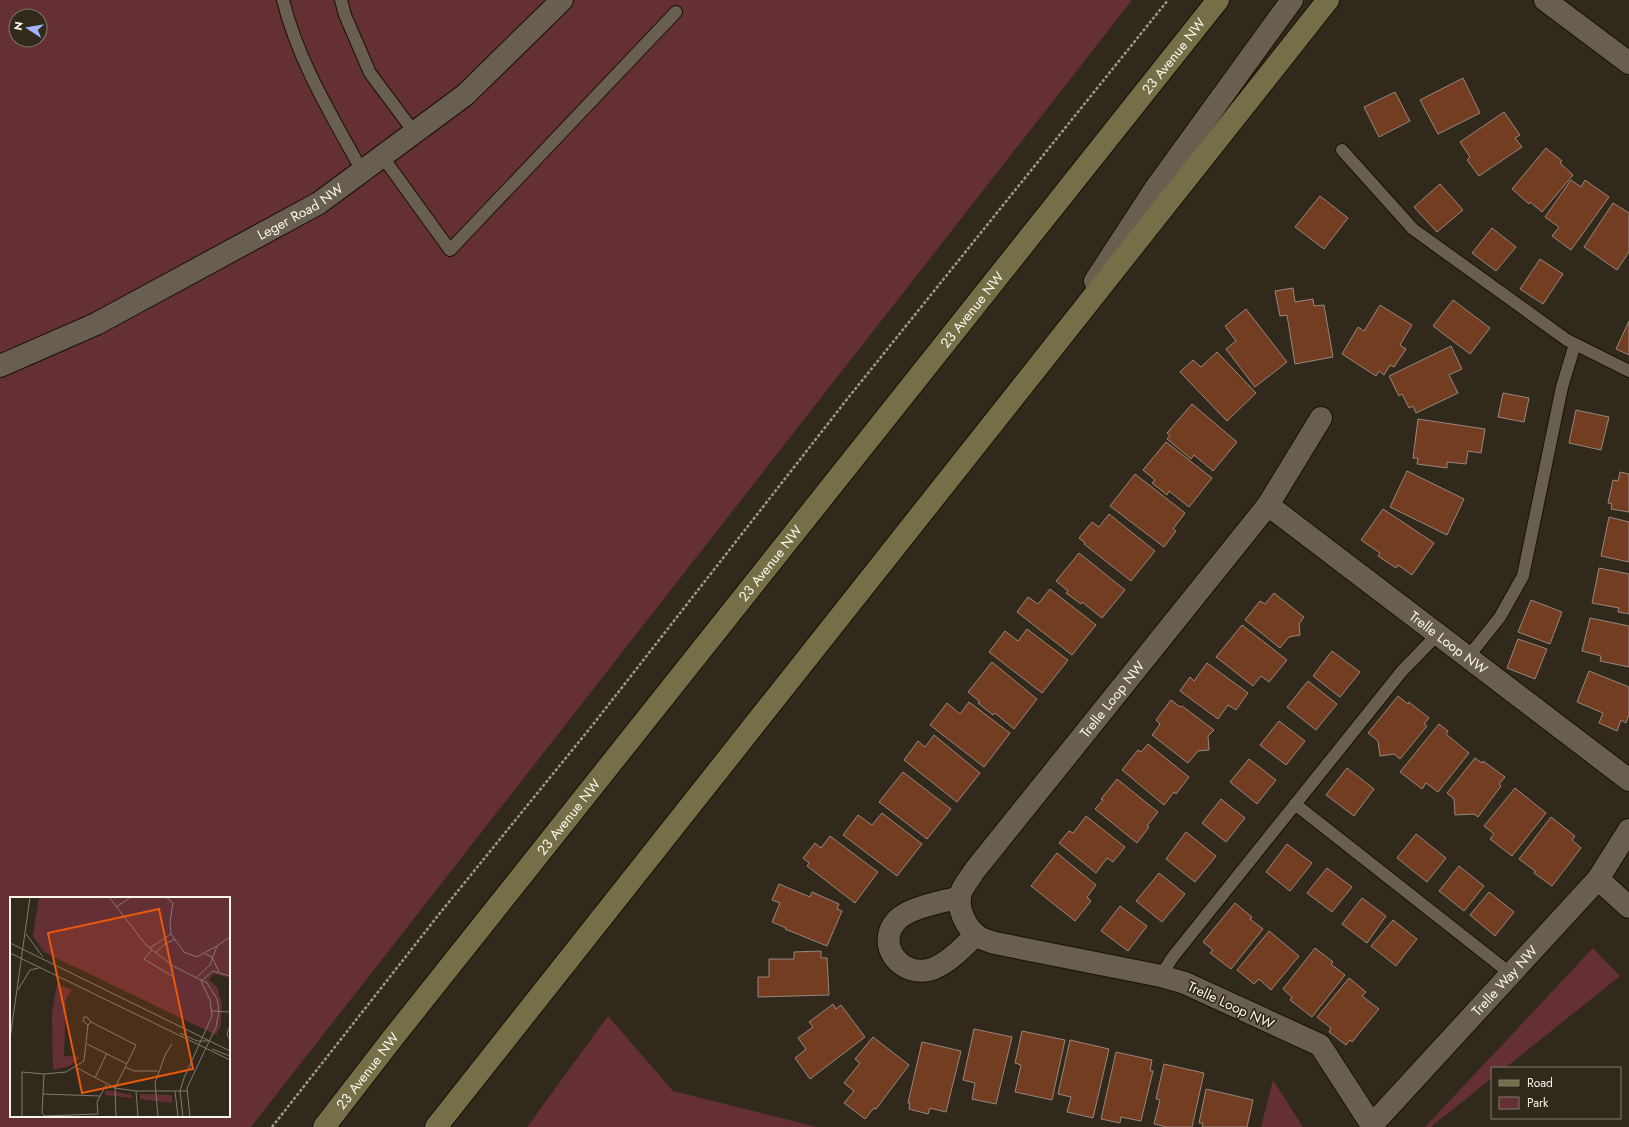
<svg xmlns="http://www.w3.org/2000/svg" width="1629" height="1127" font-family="Jost,sans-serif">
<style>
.green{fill:#642f35;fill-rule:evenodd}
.building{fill:#733d21;stroke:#99867d}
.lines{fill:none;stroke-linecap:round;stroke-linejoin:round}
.service-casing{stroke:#191105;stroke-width:14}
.minor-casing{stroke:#191105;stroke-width:24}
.tertiary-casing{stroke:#191105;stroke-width:24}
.secondary-casing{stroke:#191105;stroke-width:24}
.path{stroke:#9f988d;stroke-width:2.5;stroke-dasharray:3 2;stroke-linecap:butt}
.service{stroke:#695f50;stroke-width:12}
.minor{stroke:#695f50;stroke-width:22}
.tertiary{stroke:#695f50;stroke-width:22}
.secondary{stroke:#746f46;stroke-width:22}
.labels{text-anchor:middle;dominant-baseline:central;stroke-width:3.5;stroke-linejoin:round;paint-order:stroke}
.street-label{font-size:14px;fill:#faf4eb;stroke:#31291b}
.inset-road{fill:none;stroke:#817a6e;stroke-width:1}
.view{fill:#e8590c;fill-opacity:0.15;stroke:#e8590c;stroke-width:2}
.inset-edge{fill:none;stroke:#faf4eb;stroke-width:2}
</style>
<rect width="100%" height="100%" fill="#31291b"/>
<g class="green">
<path d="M 0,0 L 1132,0 L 251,1127 L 0,1127 ZM 16,16 L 40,16 L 40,40 L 16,40 ZM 11,898 L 229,898 L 229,1116 L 11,1116 Z"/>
<path d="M 1593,948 L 1620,976 L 1505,1068 L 1492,1068 L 1492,1078 L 1431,1127 L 1425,1127 Z"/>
<path d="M 608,1016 L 673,1091 L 817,1127 L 527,1127 Z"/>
<path d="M 1273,1080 L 1303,1127 L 1261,1127 Z"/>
</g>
<g class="building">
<path d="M 1463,78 L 1480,113 L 1438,134 L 1420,100 Z"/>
<path d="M 1395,92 L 1410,121 L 1379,137 L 1364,107 Z"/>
<path d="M 1504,112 L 1520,135 L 1515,138 L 1522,147 L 1479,176 L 1467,160 L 1470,157 L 1460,142 Z"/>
<path d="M 1546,148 L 1562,161 L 1560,163 L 1573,175 L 1542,212 L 1530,202 L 1529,204 L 1512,189 Z"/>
<path d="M 1571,180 L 1581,187 L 1585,180 L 1609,197 L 1571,250 L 1552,236 L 1559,227 L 1545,217 Z"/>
<path d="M 1440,184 L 1463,210 L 1437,232 L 1414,207 Z"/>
<path d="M 1320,196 L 1348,218 L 1324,249 L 1295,227 Z"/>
<path d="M 1613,203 L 1629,213 L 1629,252 L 1617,270 L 1584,247 Z"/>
<path d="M 1492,228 L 1516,247 L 1496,271 L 1472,253 Z"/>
<path d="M 1540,259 L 1563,274 L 1543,304 L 1520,289 Z"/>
<path d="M 1293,288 L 1295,302 L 1313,299 L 1314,306 L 1324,305 L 1333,357 L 1295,364 L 1287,315 L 1280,316 L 1275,291 Z"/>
<path d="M 1453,300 L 1490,328 L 1470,354 L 1433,326 Z"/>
<path d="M 1380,305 L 1412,325 L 1400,345 L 1406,349 L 1394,367 L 1390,365 L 1384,375 L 1379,371 L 1376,376 L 1342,354 L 1358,327 L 1364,331 Z"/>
<path d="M 1246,309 L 1287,362 L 1255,387 L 1226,349 L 1236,341 L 1225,326 Z"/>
<path d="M 1629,321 L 1629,355 L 1616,349 Z"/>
<path d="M 1451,346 L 1462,369 L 1449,375 L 1458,393 L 1416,413 L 1413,406 L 1409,408 L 1402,394 L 1399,396 L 1389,376 Z"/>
<path d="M 1217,352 L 1256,393 L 1227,421 L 1180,372 L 1193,360 L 1201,367 Z"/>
<path d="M 1503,393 L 1529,398 L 1524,422 L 1498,417 Z"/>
<path d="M 1192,404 L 1237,442 L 1213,471 L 1194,455 L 1191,459 L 1167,439 L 1170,435 L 1167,433 Z"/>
<path d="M 1576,410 L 1609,417 L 1601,450 L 1569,443 Z"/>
<path d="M 1418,419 L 1485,429 L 1481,453 L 1468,451 L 1466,464 L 1447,462 L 1447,468 L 1417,464 L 1418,458 L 1413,458 Z"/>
<path d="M 1166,442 L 1212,478 L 1189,507 L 1169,491 L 1167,495 L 1152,483 L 1155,480 L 1143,470 Z"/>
<path d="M 1407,471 L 1464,499 L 1447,535 L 1390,507 Z"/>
<path d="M 1620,472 L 1629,474 L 1629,512 L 1611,509 L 1612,504 L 1608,503 L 1613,480 L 1618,481 Z"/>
<path d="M 1135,474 L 1185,513 L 1173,529 L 1176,531 L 1164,547 L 1110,506 Z"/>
<path d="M 1383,509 L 1434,543 L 1412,575 L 1398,565 L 1396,568 L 1378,556 L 1380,553 L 1361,540 Z"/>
<path d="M 1109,514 L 1155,551 L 1131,581 L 1084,544 L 1085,543 L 1079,538 L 1092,522 L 1099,527 Z"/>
<path d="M 1609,517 L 1629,522 L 1629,562 L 1601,556 Z"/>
<path d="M 1079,553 L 1125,590 L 1102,618 L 1082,602 L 1081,604 L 1066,593 L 1068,591 L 1056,581 Z"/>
<path d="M 1599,568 L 1629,574 L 1629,614 L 1618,612 L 1619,608 L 1592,603 Z"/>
<path d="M 1050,589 L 1096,625 L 1072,655 L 1017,612 L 1028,597 L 1038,604 Z"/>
<path d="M 1274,593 L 1304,617 L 1299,624 L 1300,635 L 1289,637 L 1280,648 L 1245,620 L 1260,601 L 1265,604 Z"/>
<path d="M 1531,600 L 1562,612 L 1550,644 L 1518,632 Z"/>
<path d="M 1590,618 L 1629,626 L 1629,667 L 1600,661 L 1601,656 L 1582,651 Z"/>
<path d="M 1242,625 L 1287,660 L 1269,682 L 1261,676 L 1253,686 L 1216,657 Z"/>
<path d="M 1027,629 L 1068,660 L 1042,693 L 989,652 L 1005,631 L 1018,641 Z"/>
<path d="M 1518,639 L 1547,649 L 1535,679 L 1507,668 Z"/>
<path d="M 1332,651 L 1360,672 L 1340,697 L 1313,676 Z"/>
<path d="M 992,662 L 1037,699 L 1014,729 L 995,713 L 993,715 L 978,703 L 980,702 L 968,692 Z"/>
<path d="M 1207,663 L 1248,693 L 1236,710 L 1228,705 L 1218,719 L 1180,691 L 1190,677 L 1194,681 Z"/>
<path d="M 1589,671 L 1629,687 L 1629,715 L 1626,723 L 1621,720 L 1617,731 L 1599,723 L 1603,713 L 1577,702 Z"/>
<path d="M 1308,681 L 1337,704 L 1316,730 L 1287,707 Z"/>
<path d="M 1398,696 L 1408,704 L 1409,702 L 1429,718 L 1424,724 L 1427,726 L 1400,759 L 1394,754 L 1380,756 L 1378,741 L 1368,733 Z"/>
<path d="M 1171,700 L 1180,707 L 1182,706 L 1214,730 L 1208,736 L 1209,750 L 1198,751 L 1188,763 L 1152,735 L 1160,724 L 1156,720 Z"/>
<path d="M 969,702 L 1010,733 L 984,767 L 930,725 L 947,703 L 960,714 Z"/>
<path d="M 1279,721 L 1305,741 L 1286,765 L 1260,745 Z"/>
<path d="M 1439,724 L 1448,731 L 1446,734 L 1469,753 L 1438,792 L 1426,783 L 1422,789 L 1400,772 Z"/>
<path d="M 934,735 L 980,773 L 957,802 L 904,760 L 918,741 L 925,747 Z"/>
<path d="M 1148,744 L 1189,777 L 1176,794 L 1174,792 L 1164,805 L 1122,770 L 1138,750 L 1141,752 Z"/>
<path d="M 1475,758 L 1482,763 L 1483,761 L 1505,777 L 1499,784 L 1501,786 L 1478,817 L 1474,814 L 1455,815 L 1454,799 L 1447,793 Z"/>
<path d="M 1249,759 L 1276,780 L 1257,804 L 1230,782 Z"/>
<path d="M 1347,768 L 1374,789 L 1354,816 L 1326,795 Z"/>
<path d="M 903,772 L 951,809 L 927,839 L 879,802 Z"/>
<path d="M 1117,779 L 1158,812 L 1147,826 L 1149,827 L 1137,843 L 1095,809 L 1103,800 L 1101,799 Z"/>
<path d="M 1515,788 L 1546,813 L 1512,856 L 1490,839 L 1494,834 L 1484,826 Z"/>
<path d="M 1221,799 L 1245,818 L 1226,842 L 1202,823 Z"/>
<path d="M 882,813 L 922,844 L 897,876 L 843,835 L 858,815 L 872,825 Z"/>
<path d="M 1086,816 L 1125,847 L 1113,862 L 1107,858 L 1096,873 L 1059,843 L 1069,831 L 1073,833 Z"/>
<path d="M 1551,817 L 1575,836 L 1572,840 L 1581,848 L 1552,886 L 1534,873 L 1535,871 L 1519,859 Z"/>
<path d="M 1186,832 L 1216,856 L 1195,882 L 1166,859 Z"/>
<path d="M 1416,834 L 1446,858 L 1427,882 L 1397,858 Z"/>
<path d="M 830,836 L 878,872 L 855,903 L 807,866 L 809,863 L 803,858 L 815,843 L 821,848 Z"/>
<path d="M 1287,844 L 1312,863 L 1290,891 L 1266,872 Z"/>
<path d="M 1057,853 L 1096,885 L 1087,897 L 1091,901 L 1075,921 L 1031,886 Z"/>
<path d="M 1459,866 L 1484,886 L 1464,911 L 1439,891 Z"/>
<path d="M 1327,868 L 1352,887 L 1332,912 L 1307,893 Z"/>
<path d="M 1159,873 L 1185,894 L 1162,922 L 1136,901 Z"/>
<path d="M 779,884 L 810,897 L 812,892 L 839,904 L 837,909 L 842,911 L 827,946 L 785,929 L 786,928 L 772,922 L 780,903 L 772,900 Z"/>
<path d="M 1489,892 L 1514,912 L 1495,936 L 1470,915 Z"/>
<path d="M 1362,898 L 1386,916 L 1367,943 L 1342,924 Z"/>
<path d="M 1235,903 L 1252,917 L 1250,919 L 1263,929 L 1231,969 L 1210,953 L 1213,950 L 1203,942 Z"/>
<path d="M 1120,906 L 1147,926 L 1128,951 L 1101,931 Z"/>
<path d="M 1393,920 L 1417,939 L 1396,966 L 1371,946 Z"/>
<path d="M 1269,931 L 1299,956 L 1271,990 L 1259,979 L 1254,984 L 1237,970 Z"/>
<path d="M 1315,948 L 1333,962 L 1331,964 L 1345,975 L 1312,1017 L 1290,1000 L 1292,997 L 1283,989 Z"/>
<path d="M 821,951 L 821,958 L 827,958 L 829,995 L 758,997 L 758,977 L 769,977 L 769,959 L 794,959 L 794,952 Z"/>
<path d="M 1349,978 L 1366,992 L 1362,996 L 1379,1009 L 1352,1042 L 1350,1040 L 1346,1045 L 1329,1032 L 1331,1028 L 1317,1017 Z"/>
<path d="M 833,1004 L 836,1009 L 841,1005 L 865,1037 L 810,1079 L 795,1058 L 806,1049 L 798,1038 L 813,1027 L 809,1022 Z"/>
<path d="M 974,1029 L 1012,1037 L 996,1104 L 972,1099 L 975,1083 L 963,1080 Z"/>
<path d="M 1022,1031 L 1065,1040 L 1052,1100 L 1015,1092 L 1021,1065 L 1015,1063 Z"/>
<path d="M 873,1037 L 909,1065 L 876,1109 L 874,1108 L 865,1119 L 844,1103 L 854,1091 L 844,1083 L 860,1063 L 855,1059 Z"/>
<path d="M 1070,1040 L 1109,1049 L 1093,1118 L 1067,1112 L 1071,1097 L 1058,1094 Z"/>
<path d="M 922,1042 L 961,1051 L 946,1112 L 930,1108 L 928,1114 L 909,1109 L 910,1103 L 908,1103 Z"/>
<path d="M 1116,1052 L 1152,1060 L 1150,1071 L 1153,1071 L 1141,1121 L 1121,1117 L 1120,1123 L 1101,1119 Z"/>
<path d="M 1164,1064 L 1204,1073 L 1192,1127 L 1167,1127 L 1154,1124 L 1160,1100 L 1156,1099 Z"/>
<path d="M 1206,1089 L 1253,1100 L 1247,1127 L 1202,1127 L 1203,1123 L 1199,1123 Z"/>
</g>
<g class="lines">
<g class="service-casing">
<g id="service">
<path d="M 283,0 C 298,61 332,116 362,171"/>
<path d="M 341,0 L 345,15 L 370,73 L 414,132"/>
<path d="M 1342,150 L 1413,229 L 1567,340 L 1629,371"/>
<path d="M 382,156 L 450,250 L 676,12"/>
<path d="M 1468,657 L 1500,617 L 1523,576 L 1562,387 L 1575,344"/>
<path d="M 1295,804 L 1511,974"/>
<path d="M 1161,976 L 1172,958 L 1402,671 L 1438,634"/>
</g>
</g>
<g class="minor-casing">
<g id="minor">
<path d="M 1268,505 L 1321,418"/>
<path d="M 1598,879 L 1629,907"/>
<path d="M 960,897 C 942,902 910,907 897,920 C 874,945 902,979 932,969 C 949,963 963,947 976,935"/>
<path id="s1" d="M 1372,1125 L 1598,879 L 1629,830"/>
<path id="s2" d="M 1373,1127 L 1320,1045 L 1185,983 L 1161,976 L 995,943 C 989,941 980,939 975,934 C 966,926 958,910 960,897 C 961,888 970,878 975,870 L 1268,505 L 1629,780"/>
</g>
</g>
<g class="tertiary-casing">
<g id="tertiary">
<path d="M 1545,0 L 1629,63"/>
<path d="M 1095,281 L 1155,189 L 1292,0"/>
<path id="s3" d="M 0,366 L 96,324 L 319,203 L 465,95 L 562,0"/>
</g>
</g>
<g class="secondary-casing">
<g id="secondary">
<path id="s4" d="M 324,1127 L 392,1039 L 1218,0"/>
<path d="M 436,1127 L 1328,0"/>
</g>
</g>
<path class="path" d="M 272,1127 L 440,913 L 595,722 L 848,398 L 1168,0"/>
<use href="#service" class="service"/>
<use href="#minor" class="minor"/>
<use href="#tertiary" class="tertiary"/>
<use href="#secondary" class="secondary"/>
</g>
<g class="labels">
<g class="street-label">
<text stroke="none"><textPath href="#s4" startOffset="1367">23 Avenue NW</textPath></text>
<text stroke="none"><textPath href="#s3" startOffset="338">Leger Road NW</textPath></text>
<text stroke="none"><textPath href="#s4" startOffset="1043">23 Avenue NW</textPath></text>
<text stroke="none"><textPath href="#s4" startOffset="719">23 Avenue NW</textPath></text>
<text stroke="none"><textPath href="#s2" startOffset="1230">Trelle Loop NW</textPath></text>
<text stroke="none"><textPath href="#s2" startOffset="754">Trelle Loop NW</textPath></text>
<text stroke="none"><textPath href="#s4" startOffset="395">23 Avenue NW</textPath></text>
<text stroke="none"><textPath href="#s1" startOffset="196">Trelle Way NW</textPath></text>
<text transform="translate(1231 1005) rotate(25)">Trelle Loop NW</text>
<text stroke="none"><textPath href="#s4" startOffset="71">23 Avenue NW</textPath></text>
</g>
</g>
<g transform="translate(10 897)">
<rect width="220" height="220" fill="#31291b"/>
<path d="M 29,0 L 220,0 L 220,81 L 203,77 L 199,83 L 207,90 L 212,107 L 211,128 L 206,138 L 34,55 L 23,39 ZM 47,87 L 62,93 L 56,101 L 54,159 L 70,160 L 60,169 L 43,173 L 42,116 ZM 96,193 L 122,198 L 122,201 L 95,198 ZM 130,197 L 162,198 L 162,206 L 130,202 Z" fill="#642f35"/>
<path class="inset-road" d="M 99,0 L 136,48 L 163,69 L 197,86 L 207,102 L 209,114 L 206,130 L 177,191 L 180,220M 156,0 L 163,6 L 160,25 L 161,37 L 174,55 L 187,60 L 207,49M 106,10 L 121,0M 16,37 L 33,60M 0,46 L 220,154M 140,51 L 161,37M 142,53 L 134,62 L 162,79M 0,56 L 220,163M 145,56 L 155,47 L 165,42M 195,57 L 202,60 L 209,75M 186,81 L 200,68 L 207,49 L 220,40M 191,84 L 203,74 L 220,79M 8,93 L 20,73 L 29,71M 202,114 L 220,115M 78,128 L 73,124 L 74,120 L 77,120 L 81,125M 220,129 L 217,137 L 220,143M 170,136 L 187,144 L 198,144M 0,142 L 20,0M 77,147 L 117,167M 202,152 L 220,159M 115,170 L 124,174 L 148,174M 67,171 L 105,191 L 126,194 L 177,194M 85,181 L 97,156M 96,188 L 87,205 L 88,217 L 35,219 L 32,216 L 34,177 L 56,175 L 74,164 L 78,128 L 81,125 L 126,148 L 105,191 L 106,220M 126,194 L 128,220M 165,194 L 168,220M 33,197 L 90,199M 12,220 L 12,175 L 34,177M 148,220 L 145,186 L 156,156 L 162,147M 173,220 L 170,194 L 174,181 L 202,119 L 200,103 L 191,84"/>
<path class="view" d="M 149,12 L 183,172 L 72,196 L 38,36 Z"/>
<rect width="220" height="220" class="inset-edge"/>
</g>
<rect x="1491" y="1067" width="130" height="52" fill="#31291b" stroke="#817a6e"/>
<rect x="1499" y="1080" width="20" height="6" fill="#746f46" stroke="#817a6e"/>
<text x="1527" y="1087" font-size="12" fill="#faf4eb">Road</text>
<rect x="1499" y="1097" width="20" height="12" fill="#642f35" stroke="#817a6e"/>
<text x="1527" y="1107" font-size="12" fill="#faf4eb">Park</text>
<g transform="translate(28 28) rotate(282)"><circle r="19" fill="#31291b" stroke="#817a6e"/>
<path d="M0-3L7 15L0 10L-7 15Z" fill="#a4b1fc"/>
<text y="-6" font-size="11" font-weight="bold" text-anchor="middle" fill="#faf4eb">N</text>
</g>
</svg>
